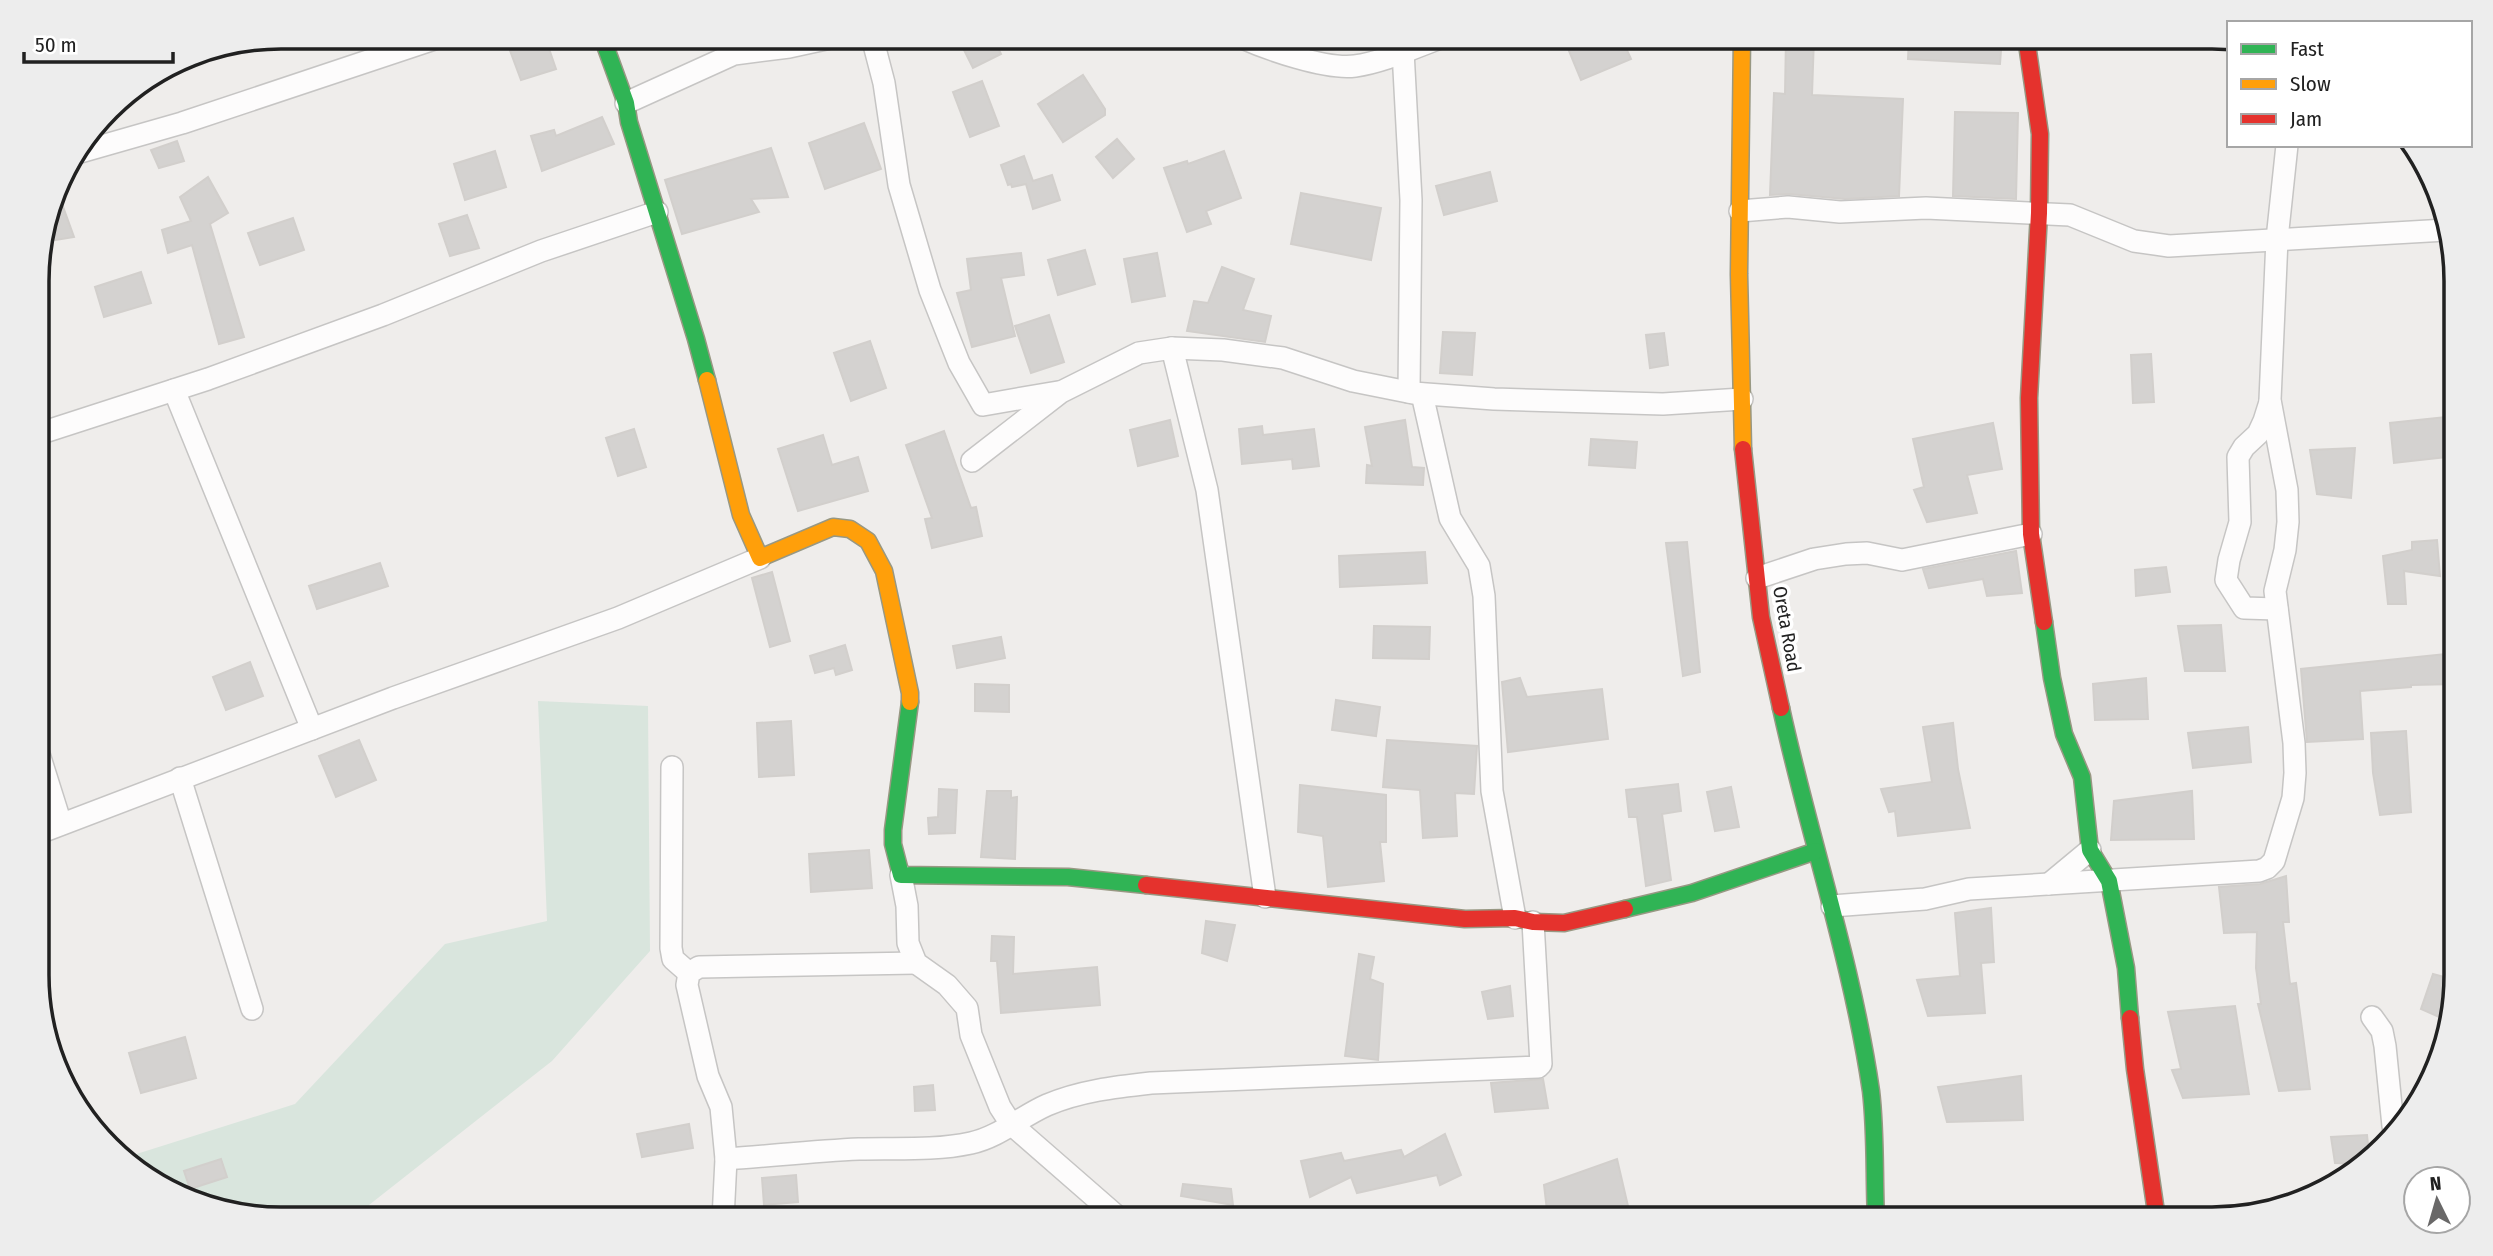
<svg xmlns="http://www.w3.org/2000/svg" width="2493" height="1256" font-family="'Fira Sans Condensed',sans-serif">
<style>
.wetland{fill:#d9e5dd}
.building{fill:#d4d2d0;stroke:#d2cfcc;stroke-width:2}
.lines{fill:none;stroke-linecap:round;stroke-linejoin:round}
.street-casing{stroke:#c6c5c4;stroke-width:24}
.fast-casing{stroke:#989883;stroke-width:19}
.slow-casing{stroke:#989883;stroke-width:19}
.jam-casing{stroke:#989883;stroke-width:19}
.street{stroke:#fdfcfc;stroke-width:21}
.fast{stroke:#30b455;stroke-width:16}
.slow{stroke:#ff9f0a;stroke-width:16}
.jam{stroke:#e5322d;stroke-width:16}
.labels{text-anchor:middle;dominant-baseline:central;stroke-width:7;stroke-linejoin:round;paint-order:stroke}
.street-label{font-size:19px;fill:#212121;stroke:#fff}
.rim{fill:none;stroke:#212121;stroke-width:3.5}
</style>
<rect width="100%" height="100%" fill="#efedeb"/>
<path class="wetland" d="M 538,701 L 648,706 L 650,951 L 552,1061 L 369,1205 L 367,1219 L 281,1219 L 173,1194 L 127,1157 L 295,1104 L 445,944 L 547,921 Z"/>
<g class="building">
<path d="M 505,37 L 545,37 L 556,69 L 521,80 Z"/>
<path d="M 970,37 L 993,37 L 1001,54 L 973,68 L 960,42 Z"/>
<path d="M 1590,37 L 1621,37 L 1631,59 L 1581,80 L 1567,46 Z"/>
<path d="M 1786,37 L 1814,37 L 1812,95 L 1903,99 L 1899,196 L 1845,199 L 1789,194 L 1770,195 L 1774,93 L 1785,94 Z"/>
<path d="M 1909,37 L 2002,37 L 2000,64 L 1908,59 Z"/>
<path d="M 1083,75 L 1105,109 L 1105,115 L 1063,142 L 1038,104 Z"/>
<path d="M 982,81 L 999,126 L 970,137 L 953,92 Z"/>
<path d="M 1955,112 L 2018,113 L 2016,199 L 1953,196 Z"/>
<path d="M 602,117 L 614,144 L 542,171 L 531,136 L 554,130 L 556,136 Z"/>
<path d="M 864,123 L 881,169 L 825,189 L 809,143 Z"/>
<path d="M 1117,139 L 1134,159 L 1113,178 L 1096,157 Z"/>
<path d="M 177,141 L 184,161 L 159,168 L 151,150 Z"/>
<path d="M 771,148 L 788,197 L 751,199 L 759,212 L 682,234 L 665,180 Z"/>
<path d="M 495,151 L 506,187 L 465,200 L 454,164 Z"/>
<path d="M 1224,151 L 1241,198 L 1206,211 L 1211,224 L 1187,232 L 1164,168 L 1187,161 L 1188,164 Z"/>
<path d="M 1024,156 L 1033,181 L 1052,175 L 1060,200 L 1033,209 L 1026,184 L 1012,187 L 1011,184 L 1008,185 L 1001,165 Z"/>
<path d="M 1490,172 L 1497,201 L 1444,215 L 1436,186 Z"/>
<path d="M 208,177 L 228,213 L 210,224 L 244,337 L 219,344 L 192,245 L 168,253 L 162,230 L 191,221 L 180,197 Z"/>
<path d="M 57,190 L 74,237 L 50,241 L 46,231 Z"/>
<path d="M 1301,193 L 1381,208 L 1371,260 L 1291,244 Z"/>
<path d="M 467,215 L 479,248 L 450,256 L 439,224 Z"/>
<path d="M 293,218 L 304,250 L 260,265 L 248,233 Z"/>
<path d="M 1085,250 L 1095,284 L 1058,295 L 1048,260 Z"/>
<path d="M 1021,253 L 1024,275 L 1001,278 L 1015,336 L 972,347 L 957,293 L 971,290 L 967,259 Z"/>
<path d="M 1157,253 L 1165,296 L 1132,302 L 1124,259 Z"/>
<path d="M 1222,267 L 1254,279 L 1243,310 L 1271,316 L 1265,342 L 1187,331 L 1194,301 L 1208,303 Z"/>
<path d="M 141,272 L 151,303 L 104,317 L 95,287 Z"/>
<path d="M 1049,315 L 1064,362 L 1031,373 L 1015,326 Z"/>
<path d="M 1443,332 L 1475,333 L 1472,375 L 1440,373 Z"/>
<path d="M 1664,333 L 1668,365 L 1650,368 L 1646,335 Z"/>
<path d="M 870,341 L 886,388 L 851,401 L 834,353 Z"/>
<path d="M 2151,354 L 2154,402 L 2133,403 L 2131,355 Z"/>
<path d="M 2455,416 L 2455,456 L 2394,463 L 2390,423 Z"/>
<path d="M 1170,420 L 1178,456 L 1138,466 L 1130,430 Z"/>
<path d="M 1405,420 L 1412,467 L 1424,468 L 1423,485 L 1366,483 L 1367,465 L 1372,466 L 1365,427 Z"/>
<path d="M 1993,423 L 2002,469 L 1967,475 L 1977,513 L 1927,522 L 1914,490 L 1924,487 L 1913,439 Z"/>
<path d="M 1262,426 L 1263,435 L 1314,429 L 1319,466 L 1293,469 L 1292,459 L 1242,464 L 1239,429 Z"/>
<path d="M 634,429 L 646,467 L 618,476 L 606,438 Z"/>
<path d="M 944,431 L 971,508 L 976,507 L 982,536 L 932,548 L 925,519 L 932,518 L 906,445 Z"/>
<path d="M 823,435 L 832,465 L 858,457 L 868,491 L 798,511 L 778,449 Z"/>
<path d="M 1591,439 L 1637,442 L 1635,468 L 1589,465 Z"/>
<path d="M 2355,448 L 2351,498 L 2317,494 L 2310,450 Z"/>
<path d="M 2437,540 L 2440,576 L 2404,571 L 2406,604 L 2388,604 L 2383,556 L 2412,550 L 2412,542 Z"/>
<path d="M 1687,542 L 1700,672 L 1683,676 L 1666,543 Z"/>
<path d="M 2016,551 L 2022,593 L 1987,596 L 1983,579 L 1929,588 L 1923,569 Z"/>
<path d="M 1425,552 L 1427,583 L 1340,587 L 1339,556 Z"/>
<path d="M 380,563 L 388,586 L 317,609 L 309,586 Z"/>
<path d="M 2166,567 L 2170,592 L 2136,596 L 2135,570 Z"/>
<path d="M 772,572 L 790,641 L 770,647 L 752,578 Z"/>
<path d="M 2221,625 L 2225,671 L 2185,671 L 2178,626 Z"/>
<path d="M 1374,626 L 1430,627 L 1429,659 L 1373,658 Z"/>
<path d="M 1001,637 L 1005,658 L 957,668 L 953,646 Z"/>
<path d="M 845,645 L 852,670 L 836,675 L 834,668 L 815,673 L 810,656 Z"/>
<path d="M 2455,653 L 2455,684 L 2411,685 L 2411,687 L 2360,691 L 2363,739 L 2307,742 L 2301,669 Z"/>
<path d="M 250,662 L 263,696 L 226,710 L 213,677 Z"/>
<path d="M 1520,678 L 1527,697 L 1602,689 L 1608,739 L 1508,752 L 1502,682 Z"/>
<path d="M 2146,678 L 2148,719 L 2095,720 L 2093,684 Z"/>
<path d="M 975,684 L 1009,685 L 1009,712 L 975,711 Z"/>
<path d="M 1336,700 L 1380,707 L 1376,736 L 1332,730 Z"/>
<path d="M 791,721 L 794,775 L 759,777 L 757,723 Z"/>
<path d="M 1953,723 L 1958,769 L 1970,828 L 1898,836 L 1895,811 L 1889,812 L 1881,789 L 1932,782 L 1923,727 Z"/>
<path d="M 2248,727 L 2251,762 L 2193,768 L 2188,733 Z"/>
<path d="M 2406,731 L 2411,812 L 2380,815 L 2373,773 L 2371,733 Z"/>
<path d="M 359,740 L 376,780 L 336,797 L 319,756 Z"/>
<path d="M 1387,740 L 1477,746 L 1474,794 L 1455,793 L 1457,836 L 1423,838 L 1420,790 L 1383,787 Z"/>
<path d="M 1678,784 L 1681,811 L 1662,814 L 1671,880 L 1646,886 L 1637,817 L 1629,817 L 1626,790 Z"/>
<path d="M 1300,785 L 1386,795 L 1386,842 L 1380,842 L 1384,881 L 1328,887 L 1323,836 L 1298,832 Z"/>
<path d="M 1731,787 L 1739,827 L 1715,831 L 1707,792 Z"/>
<path d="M 939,789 L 957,790 L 955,833 L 929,834 L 928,818 L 938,817 Z"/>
<path d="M 987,791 L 1011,791 L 1011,798 L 1017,797 L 1015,859 L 981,857 Z"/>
<path d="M 2192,791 L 2194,839 L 2111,840 L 2114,801 Z"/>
<path d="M 869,850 L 872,888 L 811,892 L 809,854 Z"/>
<path d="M 2286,876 L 2289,922 L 2283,922 L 2290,984 L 2296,983 L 2310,1089 L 2279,1091 L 2258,1004 L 2261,1004 L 2256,968 L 2257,932 L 2224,933 L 2219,887 L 2260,884 Z"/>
<path d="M 1991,908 L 1994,962 L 1981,963 L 1985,1013 L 1928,1016 L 1917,980 L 1960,976 L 1955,913 Z"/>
<path d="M 1206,921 L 1235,925 L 1227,961 L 1202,953 Z"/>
<path d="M 992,936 L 1014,937 L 1013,974 L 1097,967 L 1100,1005 L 1001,1013 L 997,961 L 991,961 Z"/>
<path d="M 1359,954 L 1374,957 L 1370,979 L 1383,984 L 1378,1060 L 1345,1056 Z"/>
<path d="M 2433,974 L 2455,980 L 2446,1020 L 2421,1009 Z"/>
<path d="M 1510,986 L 1513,1016 L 1488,1019 L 1482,992 Z"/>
<path d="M 2235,1006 L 2249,1094 L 2183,1098 L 2172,1070 L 2181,1069 L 2168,1012 Z"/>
<path d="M 185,1037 L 196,1078 L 141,1093 L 129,1053 Z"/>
<path d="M 2021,1076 L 2023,1120 L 1947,1122 L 1938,1087 Z"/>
<path d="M 1543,1079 L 1548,1108 L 1495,1112 L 1491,1083 Z"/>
<path d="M 933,1085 L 935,1110 L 915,1111 L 914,1087 Z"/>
<path d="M 689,1124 L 693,1148 L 642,1157 L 637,1134 Z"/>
<path d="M 1445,1134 L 1461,1175 L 1440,1185 L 1437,1175 L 1357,1193 L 1351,1177 L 1310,1197 L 1301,1161 L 1341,1153 L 1344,1161 L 1401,1150 L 1404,1157 Z"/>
<path d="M 2367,1135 L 2369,1154 L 2360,1164 L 2335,1163 L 2331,1137 Z"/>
<path d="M 221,1159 L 227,1177 L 190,1189 L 184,1171 Z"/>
<path d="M 1617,1159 L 1631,1219 L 1548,1219 L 1544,1185 Z"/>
<path d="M 796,1175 L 798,1202 L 764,1205 L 762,1178 Z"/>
<path d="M 1183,1184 L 1231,1189 L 1233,1205 L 1181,1196 Z"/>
</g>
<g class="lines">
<g class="street-casing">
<g id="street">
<path d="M 872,37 L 884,83 L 899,185 L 930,290 L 959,363 L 983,405 L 1058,392"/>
<path d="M 1240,37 C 1267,49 1326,70 1355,66 C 1384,62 1415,47 1443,37"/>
<path d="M 1403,51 L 1411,200 L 1409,392"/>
<path d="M 626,103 L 734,54 L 789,47 L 835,37"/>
<path d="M 77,153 L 182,123 L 440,37"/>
<path d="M 1740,211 L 1788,207 L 1840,212 L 1926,208 L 2070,215 L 2134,241 L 2169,246 L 2446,230"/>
<path d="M 1172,348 L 1207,490 L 1265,897"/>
<path d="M 174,390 L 312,729"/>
<path d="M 1422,394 L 1450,518 L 1479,566 L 1484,596 L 1492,791 L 1515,918"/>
<path d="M 2270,402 L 2264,421 L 2258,434 L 2244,447 L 2238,457 L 2240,522 L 2229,560 L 2226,580 L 2244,608 L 2277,609"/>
<path d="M 38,434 L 208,379 L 383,315 L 541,251 L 657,212"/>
<path d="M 972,461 L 1061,392 L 1139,353 L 1172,348 L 1223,350 L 1283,358 L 1353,381 L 1413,393 L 1494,399 L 1663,404 L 1742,399"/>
<path d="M 1757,578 L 1814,559 L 1846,554 L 1867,553 L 1902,560 L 2031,534"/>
<path d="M 38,751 L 61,824"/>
<path d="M 672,767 L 671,948 L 673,959 L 689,973"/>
<path d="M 180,778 L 252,1009"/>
<path d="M 39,833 L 393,698 L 618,618 L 760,558"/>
<path d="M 901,875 L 907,906 L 908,943 L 916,963 L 947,985 L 967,1008 L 971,1035 L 1000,1107 L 1011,1124 L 1120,1219"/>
<path d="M 2049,884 L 2090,850"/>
<path d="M 1832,906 L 1925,899 L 1969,889 L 2259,871 L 2267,868 L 2274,861 L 2293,798 L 2295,773 L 2294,743 L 2275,591 L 2285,550 L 2288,522 L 2287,490 L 2270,400 L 2277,239 L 2287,145"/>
<path d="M 2372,1017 L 2382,1031 L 2385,1046 L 2393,1126"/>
<path d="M 726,1159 C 770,1156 815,1151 859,1149 C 896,1148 934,1151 971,1143 C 999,1137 1020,1117 1047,1105 C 1080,1091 1115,1087 1151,1083 L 1538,1067 L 1541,1064 L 1533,922"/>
<path d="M 723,1219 L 726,1159 L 721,1107 L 708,1076 L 687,985 L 689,973 L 699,967 L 916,963"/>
</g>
</g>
<g class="fast-casing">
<g id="fast">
<path d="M 602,37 L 626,103 L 629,122 L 696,339 L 707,380"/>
<path d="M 2044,622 L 2052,678 L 2064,734 L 2082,777 L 2090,850 L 2109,881 L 2126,968 L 2130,1018"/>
<path d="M 910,702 L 893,830 L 893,844 L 901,875 L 1068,877 L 1146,885"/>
<path d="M 1781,708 C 1809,836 1852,961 1871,1091 C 1876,1133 1874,1177 1876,1219"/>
<path d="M 1625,909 L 1692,893 L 1816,851"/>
</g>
</g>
<g class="slow-casing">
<g id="slow">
<path d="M 1742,37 L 1739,274 L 1743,449"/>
<path d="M 707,380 L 741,515 L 760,558 L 833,527 L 850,529 L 868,541 L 884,571 L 910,693 L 910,702"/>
</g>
</g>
<g class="jam-casing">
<g id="jam">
<path d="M 2026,37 L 2040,134 L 2039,213 L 2029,398 L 2031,534 L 2044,622"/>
<path d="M 1743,449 L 1761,617 L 1781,708"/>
<path d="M 1146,885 L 1465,919 L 1515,918 L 1533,922 L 1564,923 L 1625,909"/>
<path d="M 2130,1018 L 2135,1069 L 2157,1219"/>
</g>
</g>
<use href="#street" class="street"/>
<use href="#fast" class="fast"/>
<use href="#slow" class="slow"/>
<use href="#jam" class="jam"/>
</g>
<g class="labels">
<g class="street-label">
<text transform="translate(1787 629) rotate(80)">Oreta Road</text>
</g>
</g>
<path d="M0 0H2493V1256H0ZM281 49H2212A232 232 0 0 1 2444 281V975A232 232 0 0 1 2212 1207H281A232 232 0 0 1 49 975V281A232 232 0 0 1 281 49Z" fill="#ededed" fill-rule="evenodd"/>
<path class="rim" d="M281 49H2212A232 232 0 0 1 2444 281V975A232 232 0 0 1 2212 1207H281A232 232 0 0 1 49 975V281A232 232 0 0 1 281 49Z"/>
<rect x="2227" y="21" width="245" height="126" fill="#ffffff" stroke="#a6a6a6" stroke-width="2"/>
<rect x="2241" y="44" width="35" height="10" fill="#30b455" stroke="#a6a6a6" stroke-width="2"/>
<text x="2290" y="56" font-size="21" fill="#212121">Fast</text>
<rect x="2241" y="79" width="35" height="10" fill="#ff9f0a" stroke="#a6a6a6" stroke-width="2"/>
<text x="2290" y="91" font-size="21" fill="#212121">Slow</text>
<rect x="2241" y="114" width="35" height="10" fill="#e5322d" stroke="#a6a6a6" stroke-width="2"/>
<text x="2290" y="126" font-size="21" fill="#212121">Jam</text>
<g transform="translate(2437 1200) rotate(355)"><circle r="33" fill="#ffffff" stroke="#a6a6a6" stroke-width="2"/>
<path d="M0-5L12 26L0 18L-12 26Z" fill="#696868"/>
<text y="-10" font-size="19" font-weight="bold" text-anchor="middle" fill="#212121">N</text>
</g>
<path d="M24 52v10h149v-10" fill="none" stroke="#212121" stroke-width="3.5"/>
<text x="35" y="52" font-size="21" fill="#212121" stroke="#ffffff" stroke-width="5" paint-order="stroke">50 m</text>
</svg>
